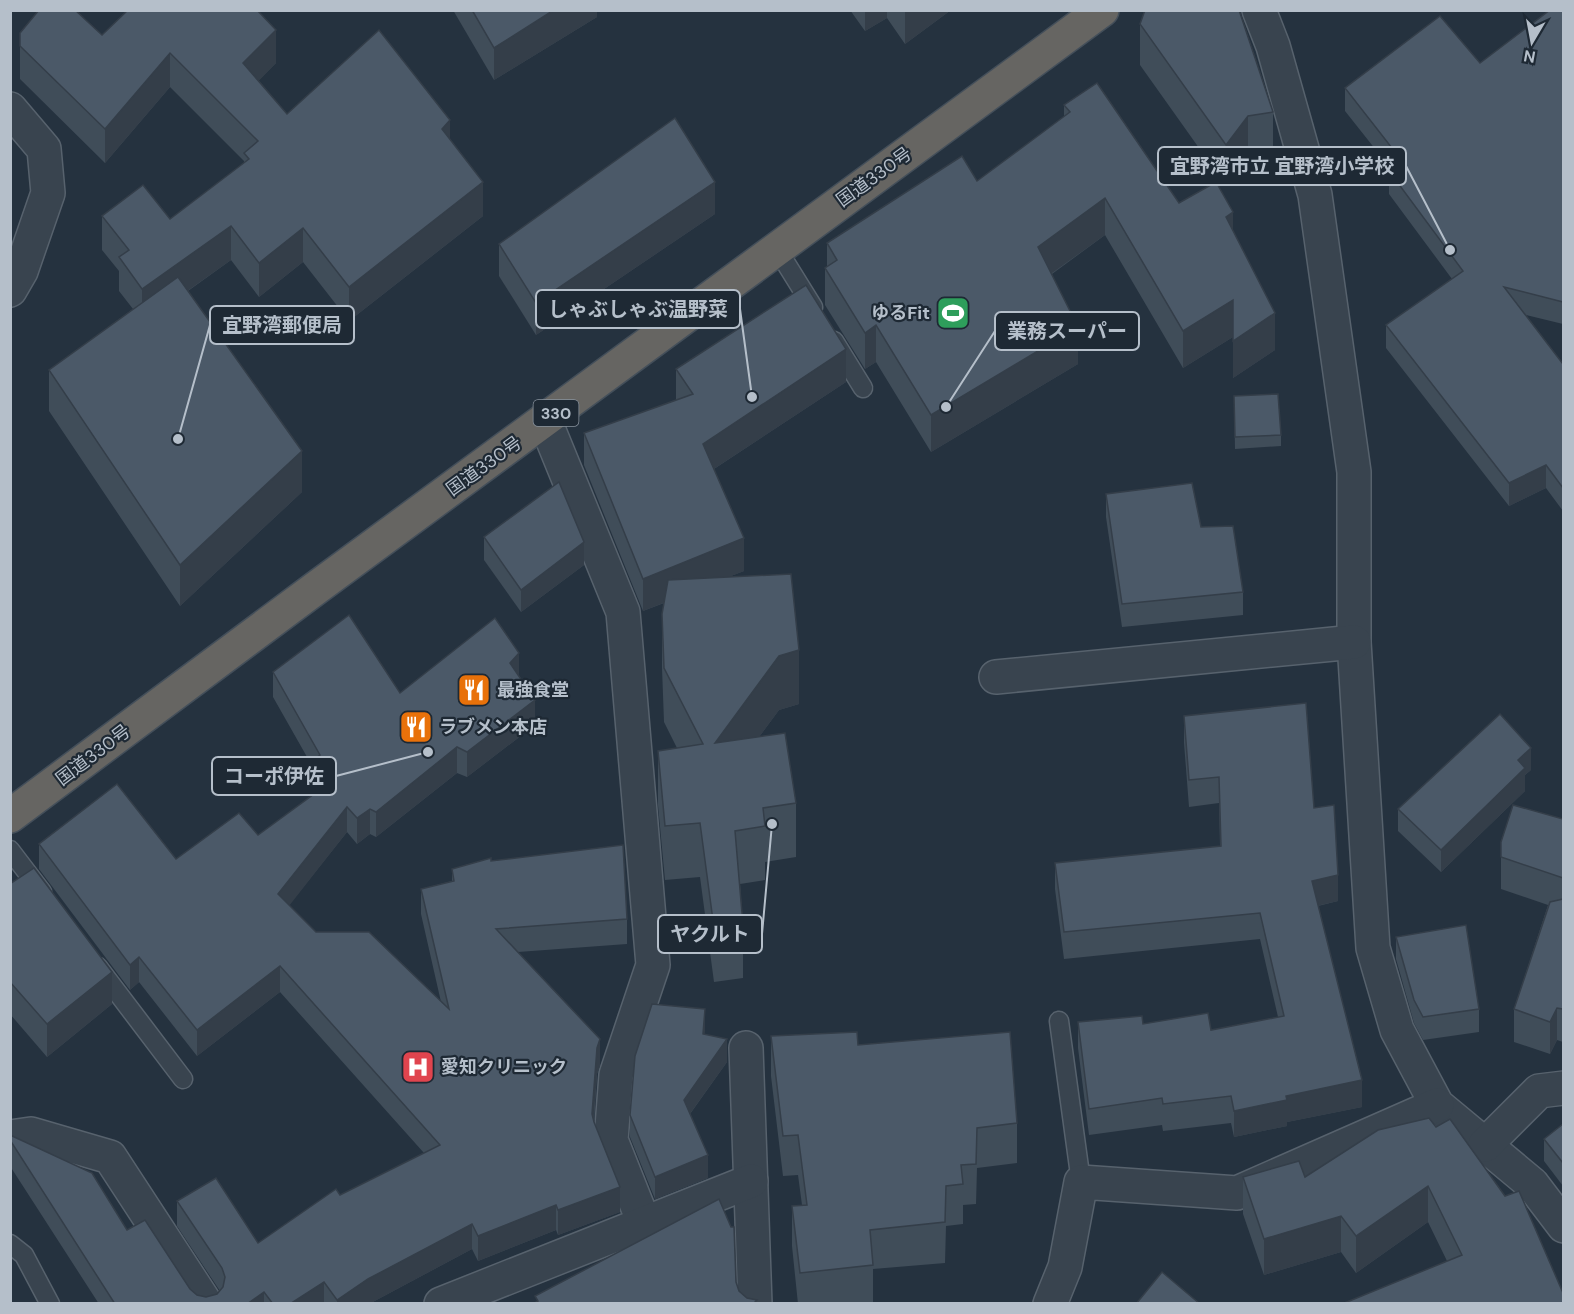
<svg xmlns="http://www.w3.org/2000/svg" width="1574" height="1314" font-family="'DM Sans','Noto Sans JP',sans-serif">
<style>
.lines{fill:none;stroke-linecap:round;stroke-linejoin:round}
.service-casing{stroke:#57626d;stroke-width:21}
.minor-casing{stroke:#57626d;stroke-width:36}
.trunk-casing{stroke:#444f5a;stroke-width:36}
.service{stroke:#39444f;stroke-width:18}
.minor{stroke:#39444f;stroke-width:33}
.trunk{stroke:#666562;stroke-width:33}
.wall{fill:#404d59}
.shaded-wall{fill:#343e49}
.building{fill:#4b5968;stroke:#343e49;stroke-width:1.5}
.labels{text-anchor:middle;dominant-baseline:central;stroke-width:4.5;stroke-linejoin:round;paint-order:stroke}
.shield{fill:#1e2934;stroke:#88929d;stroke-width:1.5}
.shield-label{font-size:16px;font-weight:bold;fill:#b5bfca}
.street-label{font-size:18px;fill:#b5bfca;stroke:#1e2934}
.poi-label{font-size:18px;font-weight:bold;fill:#b5bfca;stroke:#1e2934;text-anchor:start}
.leader{fill:none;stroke:#b5bfca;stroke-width:2}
.callout-dot{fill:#b5bfca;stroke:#1e2934;stroke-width:2}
.callout{fill:#1e2934;stroke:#b5bfca;stroke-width:2}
.callout-label{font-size:20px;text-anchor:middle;font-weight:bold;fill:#b5bfca}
</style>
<rect width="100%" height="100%" fill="#25323f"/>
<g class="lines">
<g class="service-casing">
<g id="service">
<path d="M 777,249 L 813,307"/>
<path d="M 834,341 L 863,388"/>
<path d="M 10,850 L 42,892"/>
<path d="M 98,967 L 183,1079"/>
<path d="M 1059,1021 L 1081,1182"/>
<path d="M 10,1244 L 24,1255 L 50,1304"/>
</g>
</g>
<g class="minor-casing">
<g id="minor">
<path d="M 1259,10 L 1273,46 L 1315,195 L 1354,472 L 1354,642 L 1373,948 L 1397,1030 L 1437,1105 L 1532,1184 L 1564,1226"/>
<path d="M 10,109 L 44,149 L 48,193 L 21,271 L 10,290"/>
<path d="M 545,421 L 623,612 L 653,965 L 616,1075 L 611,1140 L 644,1223"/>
<path d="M 996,677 L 1354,642"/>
<path d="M 746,1048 L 755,1304"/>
<path d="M 10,1137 L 31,1134 L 110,1157 L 206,1304"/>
<path d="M 1485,1145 L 1539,1091 L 1564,1088"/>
<path d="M 441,1304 L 751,1181"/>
<path d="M 1050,1304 L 1065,1267 L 1081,1182 L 1237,1193 L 1437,1105"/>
</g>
</g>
<g class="trunk-casing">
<path id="trunk" d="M 10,816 L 316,588 L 1102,10"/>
</g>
<use href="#service" class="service"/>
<use href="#minor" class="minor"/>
<use href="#trunk" class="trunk"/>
</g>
<g class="wall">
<path d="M 453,10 L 597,10 L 597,17 L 494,80 Z"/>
<path d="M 850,10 L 951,10 L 905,44 L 887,18 L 865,31 Z"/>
<path d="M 1563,10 L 1563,324 L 1526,315 L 1563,364 L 1563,511 L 1546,488 L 1509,506 L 1386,348 L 1386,325 L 1452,279 L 1389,194 L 1389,171 L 1391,169 L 1345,111 L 1345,88 L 1480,63 Z"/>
<path d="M 1140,24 L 1273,112 L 1273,153 L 1248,157 L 1226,186 L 1140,65 Z"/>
<path d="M 20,33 L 102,35 L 276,63 L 258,81 L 287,114 L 450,140 L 483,216 L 349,321 L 303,262 L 259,297 L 231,260 L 188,291 L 302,492 L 180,606 L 49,411 L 49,370 L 133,309 L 119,291 L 119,271 L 102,250 L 102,216 L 170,219 L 244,163 L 244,161 L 170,87 L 105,163 L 20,79 Z"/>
<path d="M 1064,105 L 1179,203 L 1233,231 L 1275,350 L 1233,378 L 1233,337 L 1183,368 L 1105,235 L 1052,274 L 1078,364 L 931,452 L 876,362 L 865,369 L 825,305 L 825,268 L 827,267 L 827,243 L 977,181 L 1064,117 Z"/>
<path d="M 715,214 L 536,335 L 499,276 L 499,244 Z"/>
<path d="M 676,369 L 846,382 L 714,469 L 744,571 L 728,577 L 799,704 L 779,710 L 759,737 L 796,803 L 796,857 L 765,862 L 765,880 L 740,884 L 743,925 L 743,978 L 714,982 L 700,877 L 665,880 L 658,805 L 658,751 L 677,748 L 664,722 L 662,668 L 662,614 L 664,603 L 643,611 L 584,465 L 584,433 L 676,400 Z"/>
<path d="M 1234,396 L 1281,435 L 1281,446 L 1235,449 Z"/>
<path d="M 1106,494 L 1201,527 L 1243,592 L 1243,615 L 1122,627 L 1106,517 Z"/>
<path d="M 484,537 L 584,565 L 521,612 L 484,560 Z"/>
<path d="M 273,672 L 400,693 L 519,677 L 535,725 L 467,777 L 457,773 L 376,837 L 370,834 L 357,844 L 347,832 L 289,905 L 316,932 L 441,1002 L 421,914 L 421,889 L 452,881 L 452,869 L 491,861 L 627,919 L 627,944 L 518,952 L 600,1065 L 597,1074 L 594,1122 L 620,1212 L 558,1235 L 556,1230 L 478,1261 L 472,1249 L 369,1304 L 99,1304 L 10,1166 L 10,1135 L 127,1230 L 197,1295 L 206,1297 L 217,1294 L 220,1291 L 177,1226 L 177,1201 L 258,1243 L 340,1195 L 424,1153 L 280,992 L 197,1056 L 139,982 L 130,990 L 39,869 L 39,844 L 176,859 L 258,835 L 320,790 L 315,784 L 315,771 L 273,697 Z"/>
<path d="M 1184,716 L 1314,808 L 1338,901 L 1318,906 L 1362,1107 L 1287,1122 L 1287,1126 L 1234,1137 L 1231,1123 L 1163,1131 L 1162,1125 L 1089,1135 L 1078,1048 L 1078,1022 L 1143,1024 L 1211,1030 L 1278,1017 L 1260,939 L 1064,959 L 1055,889 L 1055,863 L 1220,846 L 1219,803 L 1189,807 L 1184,743 Z"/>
<path d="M 1531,770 L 1525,775 L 1525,791 L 1441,872 L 1398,831 L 1398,809 Z"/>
<path d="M 1563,819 L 1563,1042 L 1557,1040 L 1550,1054 L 1514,1042 L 1514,1009 L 1548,905 L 1501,889 L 1501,842 Z"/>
<path d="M 10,884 L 112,1004 L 47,1057 L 10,1014 Z"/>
<path d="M 1396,937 L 1479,1009 L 1479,1032 L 1423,1040 L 1414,1023 L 1396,959 Z"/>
<path d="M 705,1034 L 727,1062 L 690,1114 L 708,1178 L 655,1199 L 630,1137 L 630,1115 Z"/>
<path d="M 771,1036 L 858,1045 L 1017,1123 L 1017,1163 L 977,1168 L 976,1204 L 963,1205 L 963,1224 L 946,1226 L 945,1263 L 873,1269 L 873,1304 L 798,1304 L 792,1246 L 792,1206 L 802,1205 L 798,1175 L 783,1176 L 771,1076 Z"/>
<path d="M 1563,1124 L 1563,1186 L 1544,1161 L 1544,1139 Z"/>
<path d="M 1378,1130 L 1563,1293 L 1447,1261 L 1428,1222 L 1356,1273 L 1341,1252 L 1264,1275 L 1243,1214 L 1243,1177 L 1305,1177 Z"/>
</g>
<g class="shaded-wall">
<path d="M 554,10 L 597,10 L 597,17 L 494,80 L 494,48 Z"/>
<path d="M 865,10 L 887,10 L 887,18 L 865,31 Z"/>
<path d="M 906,10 L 951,10 L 905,44 L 905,11 Z"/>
<path d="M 276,30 L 276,63 L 243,97 L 243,63 Z"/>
<path d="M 170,53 L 170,87 L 105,163 L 105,129 Z"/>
<path d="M 1248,116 L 1248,157 L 1226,186 L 1226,145 Z"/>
<path d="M 450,120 L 450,153 L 442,129 Z"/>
<path d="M 483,182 L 483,216 L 349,321 L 349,287 Z"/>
<path d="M 715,182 L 715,214 L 536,335 L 536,303 Z"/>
<path d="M 1105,198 L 1105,235 L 1038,283 L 1038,247 Z"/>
<path d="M 1233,212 L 1233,249 L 1226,217 Z"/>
<path d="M 231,226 L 231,260 L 142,323 L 142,289 Z"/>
<path d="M 303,228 L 303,262 L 259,297 L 259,263 Z"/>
<path d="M 1233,300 L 1233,337 L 1183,368 L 1183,331 Z"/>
<path d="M 1275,313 L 1275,350 L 1233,378 L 1233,341 Z"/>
<path d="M 876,325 L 876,362 L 865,369 L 865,333 Z"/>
<path d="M 1078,327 L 1078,364 L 931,452 L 931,415 Z"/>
<path d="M 10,345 L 11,345 L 10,407 Z"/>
<path d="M 846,349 L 846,382 L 703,476 L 703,444 Z"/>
<path d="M 302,451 L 302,492 L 180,606 L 180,565 Z"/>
<path d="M 1546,465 L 1546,488 L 1509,506 L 1509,483 Z"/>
<path d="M 744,538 L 744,571 L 643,611 L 643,579 Z"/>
<path d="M 584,542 L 584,565 L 521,612 L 521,590 Z"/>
<path d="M 799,650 L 799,704 L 779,710 L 715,797 L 715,743 L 779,656 Z"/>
<path d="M 519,653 L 519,678 L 510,663 Z"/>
<path d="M 535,700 L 535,725 L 467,777 L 467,752 Z"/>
<path d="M 457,747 L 457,773 L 376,837 L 376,812 Z"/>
<path d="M 1531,748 L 1531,770 L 1525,775 L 1525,791 L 1441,872 L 1441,850 L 1518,760 Z"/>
<path d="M 347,807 L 347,832 L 278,920 L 278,894 Z"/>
<path d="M 370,809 L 370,834 L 357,844 L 357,818 Z"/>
<path d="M 1338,875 L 1338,901 L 1312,907 L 1312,881 Z"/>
<path d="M 139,957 L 139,982 L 130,990 L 130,965 Z"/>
<path d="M 280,966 L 280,992 L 197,1056 L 197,1030 Z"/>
<path d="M 112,972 L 112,1004 L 47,1057 L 47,1024 Z"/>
<path d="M 1557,1008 L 1557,1040 L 1550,1054 L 1550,1022 Z"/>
<path d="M 705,1009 L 705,1031 L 703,1056 L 703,1034 Z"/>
<path d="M 600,1039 L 600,1065 L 597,1074 L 592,1139 L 592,1114 L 597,1048 Z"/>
<path d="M 727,1039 L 727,1062 L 684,1122 L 684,1100 Z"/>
<path d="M 1362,1080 L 1362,1107 L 1287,1122 L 1287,1126 L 1234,1137 L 1234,1111 L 1286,1096 Z"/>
<path d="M 708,1155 L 708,1178 L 655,1199 L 655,1177 Z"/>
<path d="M 1428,1186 L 1428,1222 L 1356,1273 L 1356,1236 Z"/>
<path d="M 620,1187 L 620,1212 L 558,1235 L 558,1210 Z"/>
<path d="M 556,1205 L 556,1230 L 478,1261 L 478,1236 Z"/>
<path d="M 1341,1216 L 1341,1252 L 1264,1275 L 1264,1239 Z"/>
<path d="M 472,1224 L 472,1249 L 369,1304 L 337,1304 L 337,1300 L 368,1279 Z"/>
<path d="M 324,1282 L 324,1304 L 290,1304 Z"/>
<path d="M 264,1292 L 264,1304 L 247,1304 Z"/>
</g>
<g class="building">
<path d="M 39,10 L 75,10 L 102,35 L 128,10 L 257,10 L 276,30 L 243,63 L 287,114 L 379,30 L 450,120 L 442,129 L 483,182 L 349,287 L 303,228 L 259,263 L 231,226 L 142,289 L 119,257 L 129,250 L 102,216 L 143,185 L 170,219 L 249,159 L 244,153 L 258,141 L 170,53 L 105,129 L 20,46 L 20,33 Z"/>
<path d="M 472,10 L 554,10 L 494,48 Z"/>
<path d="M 1145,10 L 1239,10 L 1273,112 L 1248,116 L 1226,145 L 1140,24 Z"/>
<path d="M 1550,10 L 1563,10 L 1563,302 L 1504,287 L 1563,364 L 1563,488 L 1546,465 L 1509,483 L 1386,325 L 1463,271 L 1389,171 L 1399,157 L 1345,88 L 1440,16 L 1480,63 Z"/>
<path d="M 1097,83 L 1179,203 L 1216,182 L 1233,212 L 1226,217 L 1275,313 L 1233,341 L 1233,300 L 1183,331 L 1105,198 L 1038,247 L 1078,327 L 931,415 L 876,325 L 865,333 L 825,268 L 837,260 L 827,243 L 962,156 L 977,181 L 1070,112 L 1064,105 Z"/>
<path d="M 675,118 L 715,182 L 536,303 L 499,244 Z"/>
<path d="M 178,277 L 302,451 L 180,565 L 49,370 Z"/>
<path d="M 806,285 L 846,349 L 703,444 L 744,538 L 643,579 L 584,433 L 693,394 L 676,369 Z"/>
<path d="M 1278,394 L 1281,435 L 1235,437 L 1234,396 Z"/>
<path d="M 559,482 L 584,542 L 521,590 L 484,537 Z"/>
<path d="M 1192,483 L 1201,527 L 1233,526 L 1243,592 L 1122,604 L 1106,494 Z"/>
<path d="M 791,574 L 799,650 L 779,656 L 715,743 L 785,733 L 796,803 L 763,808 L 765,826 L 735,831 L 743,925 L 714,928 L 700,823 L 665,826 L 658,751 L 703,744 L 664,668 L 662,614 L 668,580 Z"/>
<path d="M 349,615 L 400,693 L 495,618 L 519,653 L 510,663 L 535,700 L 467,752 L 457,747 L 376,812 L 370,809 L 357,818 L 347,807 L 278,894 L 316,932 L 369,932 L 449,1009 L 421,889 L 454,881 L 452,869 L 491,858 L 491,861 L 623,845 L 627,919 L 496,929 L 600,1039 L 597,1048 L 592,1114 L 594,1122 L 620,1187 L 558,1210 L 556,1205 L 478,1236 L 472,1224 L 368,1279 L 337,1300 L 324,1282 L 290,1304 L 273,1304 L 264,1292 L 247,1304 L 115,1304 L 10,1140 L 10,1135 L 92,1173 L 127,1230 L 145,1220 L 190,1289 L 197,1295 L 206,1297 L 217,1294 L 223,1287 L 225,1277 L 222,1268 L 177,1201 L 216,1178 L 258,1243 L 336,1189 L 340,1195 L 440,1145 L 280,966 L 197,1030 L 139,957 L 130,965 L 39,844 L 117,784 L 176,859 L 239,813 L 258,835 L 333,780 L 315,759 L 320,755 L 273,672 Z"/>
<path d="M 1306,703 L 1314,808 L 1334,805 L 1338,875 L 1312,881 L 1362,1080 L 1286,1096 L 1287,1100 L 1234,1111 L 1231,1096 L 1163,1104 L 1162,1098 L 1089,1109 L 1078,1022 L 1142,1016 L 1143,1024 L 1208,1013 L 1211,1030 L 1284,1016 L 1260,913 L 1064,932 L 1055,863 L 1221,846 L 1219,777 L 1189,780 L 1184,716 Z"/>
<path d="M 1500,714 L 1531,748 L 1518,760 L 1525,768 L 1441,850 L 1398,809 Z"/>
<path d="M 1513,805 L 1563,819 L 1563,878 L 1501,857 L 1501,842 Z"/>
<path d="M 34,868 L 112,972 L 47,1024 L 10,982 L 10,884 Z"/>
<path d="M 1563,899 L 1563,1009 L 1557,1008 L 1550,1022 L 1514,1009 L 1550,902 Z"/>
<path d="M 1466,925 L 1479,1009 L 1423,1017 L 1414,1000 L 1396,937 Z"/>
<path d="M 652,1004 L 705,1009 L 703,1034 L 727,1039 L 684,1100 L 708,1155 L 655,1177 L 630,1115 L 635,1056 Z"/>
<path d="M 857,1032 L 858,1045 L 1010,1032 L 1017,1123 L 977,1128 L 976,1164 L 961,1165 L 963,1184 L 946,1186 L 945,1222 L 870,1230 L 873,1265 L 800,1273 L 792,1206 L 807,1205 L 798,1135 L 783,1136 L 771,1036 Z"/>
<path d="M 1429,1118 L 1436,1127 L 1450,1119 L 1505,1196 L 1519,1191 L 1563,1293 L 1563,1304 L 1342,1304 L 1462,1255 L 1428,1186 L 1356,1236 L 1341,1216 L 1264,1239 L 1243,1177 L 1299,1161 L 1305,1177 L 1378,1130 Z"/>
<path d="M 1563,1124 L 1563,1163 L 1544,1139 Z"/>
<path d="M 719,1199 L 731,1227 L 734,1227 L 736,1282 L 739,1291 L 747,1298 L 757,1300 L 753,1304 L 533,1304 L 538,1301 L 535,1296 Z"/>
<path d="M 1162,1272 L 1200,1304 L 1136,1304 Z"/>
</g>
<defs>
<g id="stadium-square" transform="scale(1.725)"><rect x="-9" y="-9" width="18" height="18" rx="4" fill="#2e9e5b" stroke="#1e2934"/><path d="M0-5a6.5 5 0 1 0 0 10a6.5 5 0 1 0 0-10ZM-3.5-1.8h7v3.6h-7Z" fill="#fff"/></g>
<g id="restaurant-square" transform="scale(1.725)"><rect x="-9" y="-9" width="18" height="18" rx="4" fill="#e8710a" stroke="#1e2934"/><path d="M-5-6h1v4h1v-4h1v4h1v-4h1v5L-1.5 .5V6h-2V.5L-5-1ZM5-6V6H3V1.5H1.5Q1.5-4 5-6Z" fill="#fff"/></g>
<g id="hospital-square" transform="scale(1.725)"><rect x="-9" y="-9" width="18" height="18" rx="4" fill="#e0444e" stroke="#1e2934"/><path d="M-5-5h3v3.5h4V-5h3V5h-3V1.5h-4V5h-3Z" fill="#fff"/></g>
</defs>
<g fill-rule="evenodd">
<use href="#stadium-square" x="953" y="313"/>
<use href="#restaurant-square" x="474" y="690"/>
<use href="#restaurant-square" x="416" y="727"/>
<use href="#hospital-square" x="418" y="1067"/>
</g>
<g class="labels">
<rect class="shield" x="533.5" y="400" width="45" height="26" rx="4.5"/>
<g class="shield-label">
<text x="556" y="413">330</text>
</g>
<g class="street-label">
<text transform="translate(874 177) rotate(-36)">国道330号</text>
<text transform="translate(484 466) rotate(-36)">国道330号</text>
<text transform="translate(93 755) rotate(-37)">国道330号</text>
</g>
<g class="poi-label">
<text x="930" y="313" text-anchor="end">ゆるFit</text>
<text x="497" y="690">最強食堂</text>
<text x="439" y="727">ラブメン本店</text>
<text x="441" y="1067">愛知クリニック</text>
</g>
</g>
<path class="leader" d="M1450 250L1406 166M752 397L740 309M178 439L210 325M946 407L995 331M428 752L336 776M772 824L762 934"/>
<g class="callout-dot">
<circle cx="1450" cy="250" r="6"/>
<circle cx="752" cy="397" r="6"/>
<circle cx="178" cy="439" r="6"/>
<circle cx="946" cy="407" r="6"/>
<circle cx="428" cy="752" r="6"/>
<circle cx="772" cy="824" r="6"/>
</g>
<g class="callout">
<rect x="1158" y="147" width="248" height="38" rx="6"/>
<rect x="536" y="290" width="204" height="38" rx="6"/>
<rect x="210" y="306" width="144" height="38" rx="6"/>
<rect x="995" y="312" width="144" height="38" rx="6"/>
<rect x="212" y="757" width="124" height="38" rx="6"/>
<rect x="658" y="915" width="104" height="38" rx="6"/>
</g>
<g class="callout-label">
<text x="1282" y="173">宜野湾市立 宜野湾小学校</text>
<text x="638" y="316">しゃぶしゃぶ温野菜</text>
<text x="282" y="332">宜野湾郵便局</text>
<text x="1067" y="338">業務スーパー</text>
<text x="274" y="783">コーポ伊佐</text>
<text x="710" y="941">ヤクルト</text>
</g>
<rect width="1574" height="1314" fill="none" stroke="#b5bfca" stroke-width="24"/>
<g transform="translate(1532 42) rotate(190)" stroke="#1e2934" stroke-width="4.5" paint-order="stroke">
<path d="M0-4.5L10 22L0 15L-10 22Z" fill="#b5bfca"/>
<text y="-9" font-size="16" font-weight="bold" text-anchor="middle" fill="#b5bfca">N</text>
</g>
</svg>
